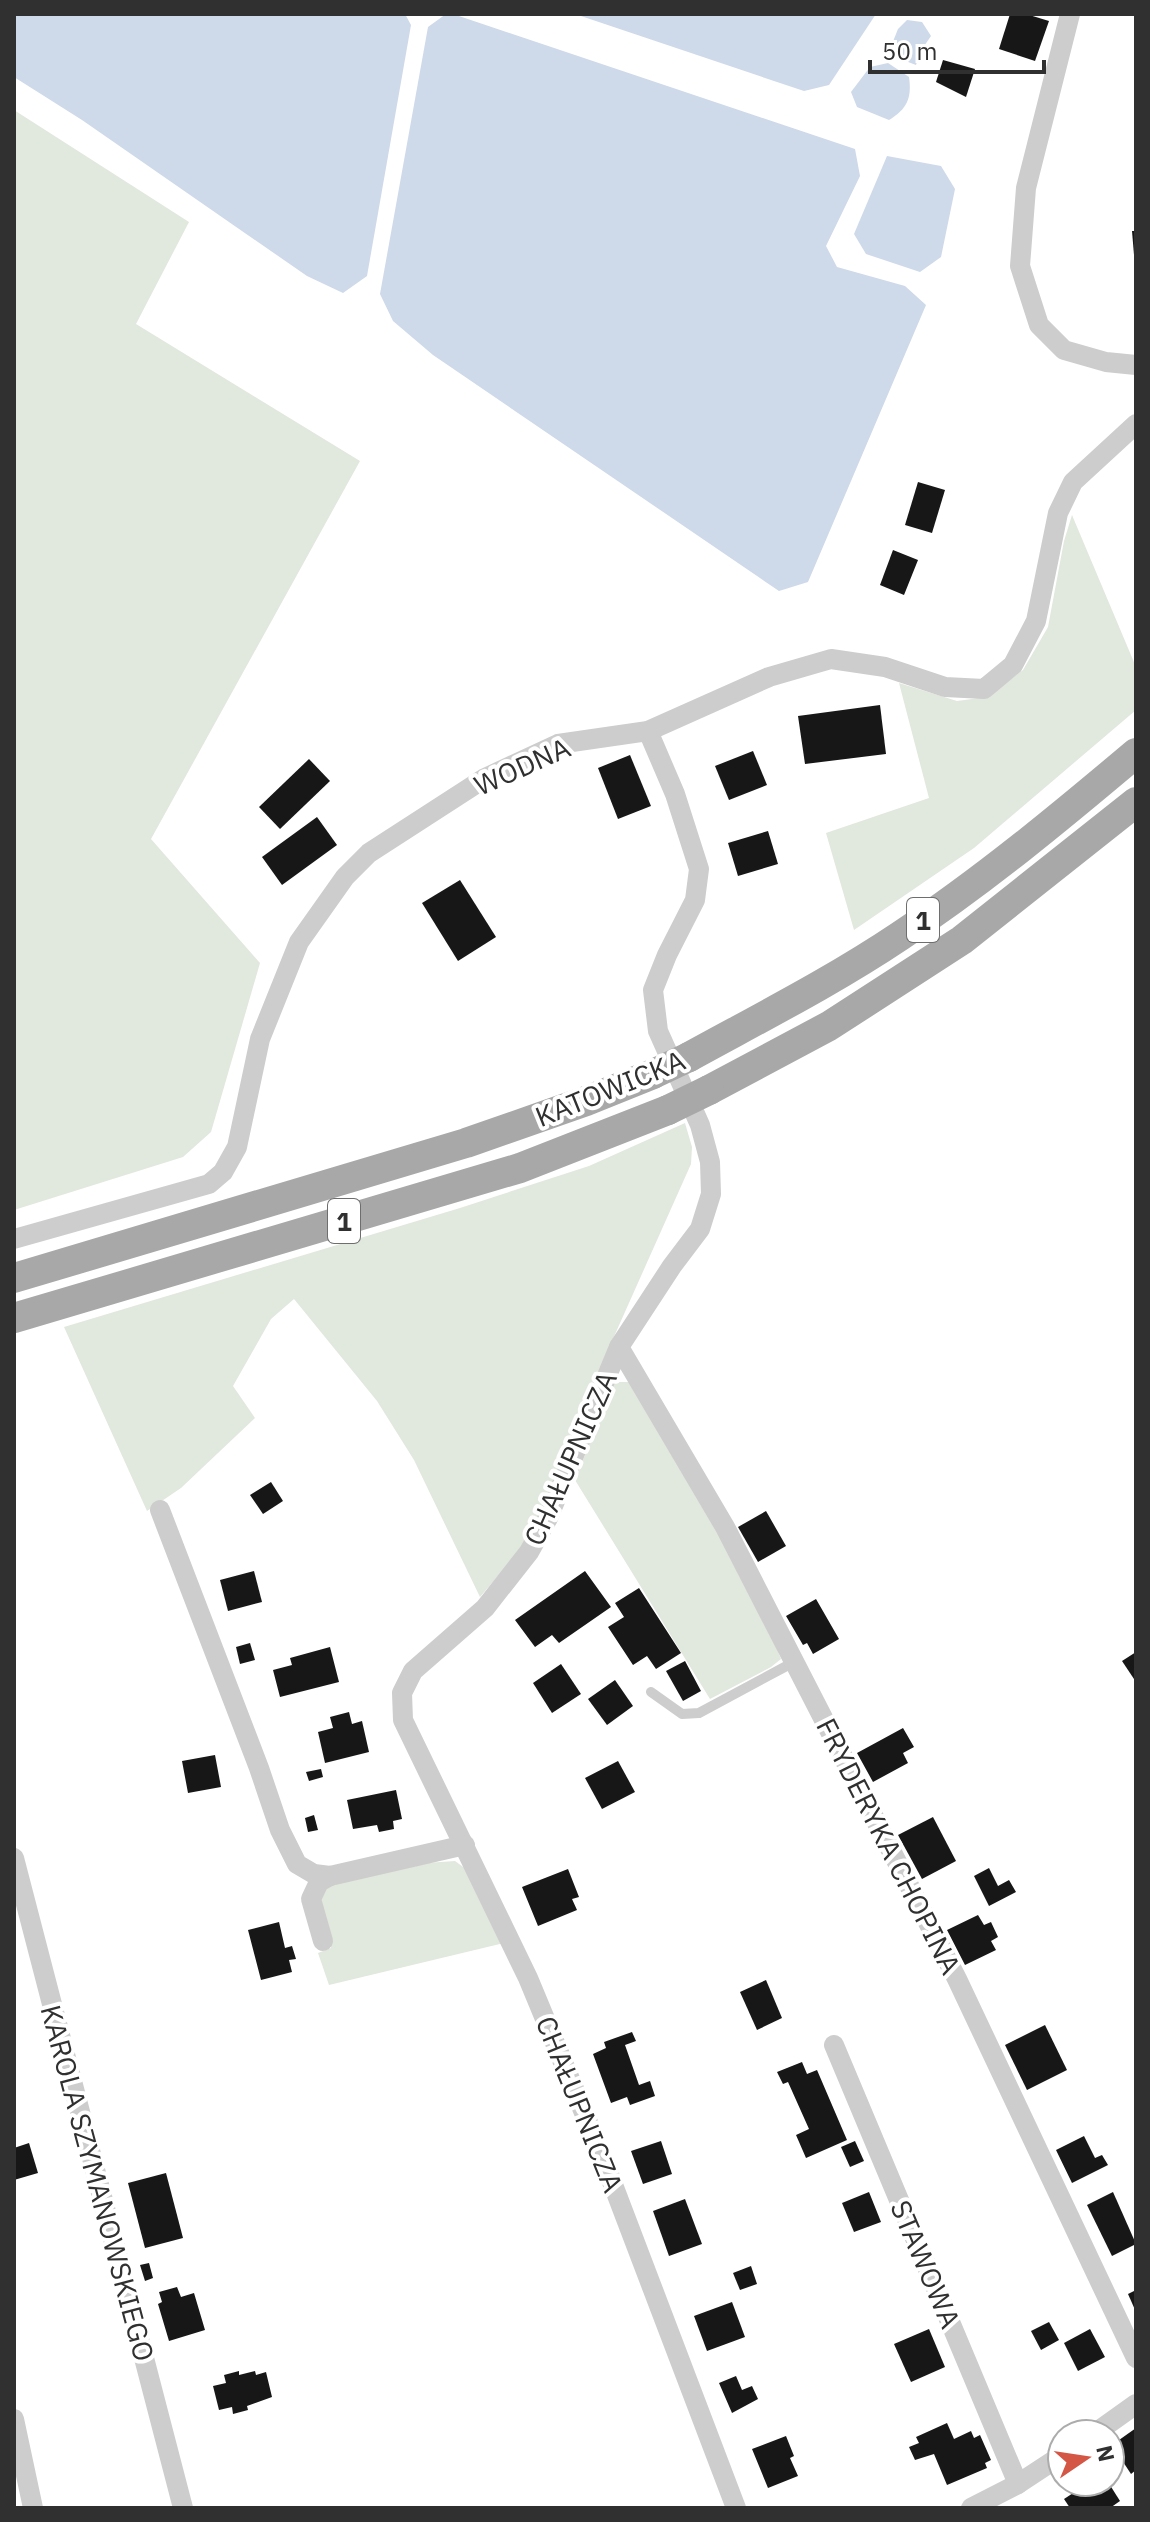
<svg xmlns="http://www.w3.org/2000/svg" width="1150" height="2522" font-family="'IBM Plex Sans',sans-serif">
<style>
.green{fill:#e1e8dd}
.water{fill:#ced9e9}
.building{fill:#171717}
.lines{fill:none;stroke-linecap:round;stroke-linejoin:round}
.service{stroke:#cdcdcd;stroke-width:10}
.minor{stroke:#cdcdcd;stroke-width:20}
.primary{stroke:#a8a8a8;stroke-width:30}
.primary-bridge{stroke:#a8a8a8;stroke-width:30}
.labels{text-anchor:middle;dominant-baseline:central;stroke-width:8;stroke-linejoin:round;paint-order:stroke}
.shield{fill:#fff;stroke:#6e6e6e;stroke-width:2}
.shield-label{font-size:26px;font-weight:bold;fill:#303030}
.street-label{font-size:28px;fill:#303030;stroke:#fff}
</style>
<rect width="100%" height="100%" fill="#fff"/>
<g class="green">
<path d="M 14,110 L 189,222 L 136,324 L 360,461 L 151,839 L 260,963 L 211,1132 L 183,1157 L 14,1210 Z"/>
<path d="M 1072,515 L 1136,667 L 1136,710 L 974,848 L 854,930 L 826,833 L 929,798 L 899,683 L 957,701 L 987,697 L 1023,670 L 1048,627 L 1064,541 Z"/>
<path d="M 685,1123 L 692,1147 L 691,1164 L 612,1341 L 543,1512 L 525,1544 L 480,1597 L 414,1460 L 377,1401 L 294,1299 L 271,1319 L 233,1386 L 255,1418 L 181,1488 L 147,1511 L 64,1327 L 460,1208 L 589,1166 Z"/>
<path d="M 614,1382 L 631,1382 L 733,1557 L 739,1576 L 757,1602 L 781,1659 L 771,1667 L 710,1699 L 575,1480 Z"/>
<path d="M 455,1861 L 470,1872 L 504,1943 L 329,1985 L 318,1953 L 331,1948 L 320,1894 L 333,1883 L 426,1863 Z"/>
</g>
<g class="water">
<path d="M 14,14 L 405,14 L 411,25 L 367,276 L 343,293 L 307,276 L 82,120 L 14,77 Z"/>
<path d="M 446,14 L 453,14 L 855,149 L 860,176 L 826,246 L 837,267 L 905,286 L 926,305 L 808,582 L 779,591 L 433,355 L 393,321 L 380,294 L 428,27 Z"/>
<path d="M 575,14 L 876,14 L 829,85 L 804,91 Z"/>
<path d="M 907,20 L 922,22 L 931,36 L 920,52 L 916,65 L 895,57 L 890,49 L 898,29 Z"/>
<path d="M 888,63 L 909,77 C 912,98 907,109 889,120 L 857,107 L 851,92 L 870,67 Z"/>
<path d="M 887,156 L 941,166 L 955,189 L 941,257 L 920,272 L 866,254 L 854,234 Z"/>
</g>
<g class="building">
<path d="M 1010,14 L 1026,14 L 1049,21 L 1035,61 L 999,49 Z"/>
<path d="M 943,60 L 975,69 L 966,97 L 936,82 Z"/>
<path d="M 1132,231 L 1136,231 L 1136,255 L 1134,255 Z"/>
<path d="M 918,482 L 945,490 L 932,533 L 905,525 Z"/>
<path d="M 893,550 L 918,560 L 904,595 L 880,585 Z"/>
<path d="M 880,705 L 886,754 L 805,764 L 798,716 Z"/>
<path d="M 753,751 L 767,785 L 729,800 L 715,766 Z"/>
<path d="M 630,755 L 651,806 L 618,819 L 598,768 Z"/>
<path d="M 309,759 L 330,781 L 280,829 L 259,807 Z"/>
<path d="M 317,817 L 337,845 L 282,885 L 262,857 Z"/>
<path d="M 768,831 L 778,864 L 738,876 L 728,843 Z"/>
<path d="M 460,880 L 496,937 L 458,961 L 422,903 Z"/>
<path d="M 271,1482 L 283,1501 L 263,1514 L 250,1495 Z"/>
<path d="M 766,1511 L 786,1546 L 758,1562 L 738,1527 Z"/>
<path d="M 254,1571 L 262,1602 L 228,1611 L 220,1580 Z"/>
<path d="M 585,1571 L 611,1607 L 559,1643 L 552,1635 L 535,1647 L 515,1620 Z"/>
<path d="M 639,1588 L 681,1653 L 656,1669 L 647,1656 L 633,1665 L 608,1627 L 624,1617 L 615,1603 Z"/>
<path d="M 816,1599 L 839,1639 L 813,1654 L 807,1643 L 803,1645 L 786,1616 Z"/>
<path d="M 250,1643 L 255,1660 L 240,1664 L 236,1647 Z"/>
<path d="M 330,1647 L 339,1682 L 280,1697 L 273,1670 L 292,1665 L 290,1658 Z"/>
<path d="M 1136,1652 L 1136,1682 L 1122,1661 Z"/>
<path d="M 685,1661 L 701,1691 L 683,1701 L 666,1671 Z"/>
<path d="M 561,1664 L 581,1694 L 552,1713 L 533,1683 Z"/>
<path d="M 615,1680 L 633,1706 L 607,1725 L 588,1699 Z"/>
<path d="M 349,1712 L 352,1724 L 362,1721 L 369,1752 L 325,1763 L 318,1732 L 333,1728 L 330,1717 Z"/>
<path d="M 903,1728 L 914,1747 L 903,1753 L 908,1763 L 873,1782 L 857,1753 Z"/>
<path d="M 215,1755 L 221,1787 L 188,1793 L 182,1761 Z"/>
<path d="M 618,1761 L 635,1792 L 602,1809 L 585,1778 Z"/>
<path d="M 321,1769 L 323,1777 L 309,1781 L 306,1772 Z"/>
<path d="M 396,1790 L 402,1819 L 393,1821 L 394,1829 L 379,1832 L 377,1825 L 353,1829 L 347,1800 Z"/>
<path d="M 314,1815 L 318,1830 L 308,1832 L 305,1818 Z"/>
<path d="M 933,1817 L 956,1861 L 922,1879 L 898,1835 Z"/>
<path d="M 989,1868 L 998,1886 L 1009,1880 L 1016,1892 L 989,1906 L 974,1876 Z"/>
<path d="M 568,1869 L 579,1897 L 572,1899 L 577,1910 L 538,1926 L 522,1887 Z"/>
<path d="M 978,1915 L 984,1925 L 991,1922 L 998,1937 L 991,1941 L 996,1950 L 965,1965 L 947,1930 Z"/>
<path d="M 279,1922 L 285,1948 L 292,1946 L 296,1959 L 289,1960 L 292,1972 L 261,1980 L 248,1930 Z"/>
<path d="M 766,1980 L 782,2018 L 757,2030 L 740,1992 Z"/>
<path d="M 1045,2025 L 1067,2070 L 1027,2090 L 1005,2045 Z"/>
<path d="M 632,2032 L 636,2041 L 625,2045 L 639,2085 L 650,2081 L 655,2096 L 630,2105 L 627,2097 L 611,2103 L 593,2054 L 606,2048 L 604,2042 Z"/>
<path d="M 802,2062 L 807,2074 L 817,2070 L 847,2140 L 806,2158 L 796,2135 L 809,2129 L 788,2082 L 783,2084 L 777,2072 Z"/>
<path d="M 1084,2136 L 1095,2158 L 1102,2155 L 1108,2165 L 1072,2183 L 1056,2150 Z"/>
<path d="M 661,2141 L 672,2174 L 643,2184 L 631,2151 Z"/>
<path d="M 855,2141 L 864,2161 L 850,2167 L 841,2147 Z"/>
<path d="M 29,2143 L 38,2173 L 14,2180 L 14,2148 Z"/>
<path d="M 166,2173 L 183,2238 L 145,2248 L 128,2183 Z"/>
<path d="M 869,2192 L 881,2222 L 854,2232 L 842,2203 Z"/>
<path d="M 1113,2192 L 1136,2244 L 1112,2256 L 1087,2205 Z"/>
<path d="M 685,2199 L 702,2244 L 669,2256 L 653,2211 Z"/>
<path d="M 149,2263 L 153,2278 L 145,2281 L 140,2265 Z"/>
<path d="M 751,2266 L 757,2284 L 740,2290 L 733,2273 Z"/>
<path d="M 177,2287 L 181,2297 L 194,2293 L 205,2330 L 169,2341 L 158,2304 L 162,2302 L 159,2292 Z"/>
<path d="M 1136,2290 L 1136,2312 L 1128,2294 Z"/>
<path d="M 732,2302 L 745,2337 L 707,2351 L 694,2316 Z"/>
<path d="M 1049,2322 L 1059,2340 L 1041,2350 L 1031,2331 Z"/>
<path d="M 929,2329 L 945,2367 L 911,2382 L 894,2344 Z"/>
<path d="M 1090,2329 L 1105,2357 L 1078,2371 L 1064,2343 Z"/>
<path d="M 239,2371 L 239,2375 L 255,2371 L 256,2375 L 266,2372 L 272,2397 L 247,2406 L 248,2410 L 233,2414 L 232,2407 L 219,2410 L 213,2386 L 226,2383 L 224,2375 Z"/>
<path d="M 736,2376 L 742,2390 L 752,2386 L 758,2399 L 732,2413 L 719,2383 Z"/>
<path d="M 947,2423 L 954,2439 L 971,2431 L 974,2438 L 980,2435 L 991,2460 L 985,2463 L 987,2468 L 947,2485 L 934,2454 L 915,2460 L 909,2447 L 919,2443 L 916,2437 Z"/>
<path d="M 1136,2428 L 1136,2470 L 1131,2474 L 1112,2445 Z"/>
<path d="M 786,2436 L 794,2456 L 790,2458 L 798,2476 L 768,2488 L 752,2449 Z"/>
<path d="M 1090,2482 L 1108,2482 L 1120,2501 L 1110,2508 L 1070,2508 L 1064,2499 Z"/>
</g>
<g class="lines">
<path class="service" d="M 651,1692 L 682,1714 L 699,1713 L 794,1662"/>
<g class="minor">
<path d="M 1070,14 L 1026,188 L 1020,266 L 1039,325 L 1064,350 L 1106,362 L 1136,365"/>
<path d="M 648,731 L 675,794 L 699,869 L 695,900 L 667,955 L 653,990 L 658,1031 L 700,1125 L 710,1162 L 711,1194 L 700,1229 L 672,1266 L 619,1347 L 548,1518 L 529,1552 L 485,1608 L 413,1671 L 402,1693 L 403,1720 L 528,1978 L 604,2161 L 736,2508"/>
<path d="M 14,1239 L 209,1184 L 223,1172 L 237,1147 L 260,1039 L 299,942 L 345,877 L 369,853 L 485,778 L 558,744 L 648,731 L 769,677 L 831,659 L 885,667 L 945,687 L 984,689 L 1013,665 L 1036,621 L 1058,513 L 1073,482 L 1136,424"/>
<path d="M 619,1347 L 725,1527 L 957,1979 L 1136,2358"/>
<path d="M 160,1510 L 259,1768 L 280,1830 L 297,1864 L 314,1874 L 330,1876 L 465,1845"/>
<path d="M 14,1858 L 183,2508"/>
<path d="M 323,1941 L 311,1899 L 319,1882 L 330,1876"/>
<path d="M 834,2045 L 1018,2484"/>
<path d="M 14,2419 L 33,2508"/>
<path d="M 1094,2434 L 1136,2404"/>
<path d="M 971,2508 L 1018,2484 L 1062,2455"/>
</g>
<g class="primary">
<path d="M 689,1057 C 760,1018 833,981 900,936 C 983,881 1060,817 1136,753"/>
<path d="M 709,1090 L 829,1026 L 962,940 L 1136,802"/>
<path d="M 14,1278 L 466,1143 L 586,1101 L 653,1074"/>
<path d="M 14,1318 L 520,1168 L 668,1110"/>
</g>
<g class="primary-bridge">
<path d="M 653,1074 L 689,1057"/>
<path d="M 668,1110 L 709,1090"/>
</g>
</g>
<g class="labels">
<g class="shield">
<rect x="907" y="898" width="32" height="44" rx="6"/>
<rect x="328" y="1199" width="32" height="44" rx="6"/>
</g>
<g class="shield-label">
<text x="923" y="920">1</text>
<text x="344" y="1221">1</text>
</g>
<g class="street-label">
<text transform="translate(522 766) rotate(-24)">WODNA</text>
<text transform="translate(610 1088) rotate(-22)">KATOWICKA</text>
<text transform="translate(570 1458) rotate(-66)">CHAŁUPNICZA</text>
<text transform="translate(889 1846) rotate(63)">FRYDERYKA CHOPINA</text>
<text transform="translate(580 2104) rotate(68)">CHAŁUPNICZA</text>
<text transform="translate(98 2183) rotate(75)">KAROLA SZYMANOWSKIEGO</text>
<text transform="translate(926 2264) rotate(67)">STAWOWA</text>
</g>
</g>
<rect width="1150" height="2522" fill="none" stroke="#303030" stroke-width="32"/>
<g transform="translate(1086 2458) rotate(77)"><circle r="38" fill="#ffffff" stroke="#acacac" stroke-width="2"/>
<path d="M0-6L14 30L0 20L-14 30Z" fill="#d45645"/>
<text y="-12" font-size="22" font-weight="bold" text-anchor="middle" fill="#303030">N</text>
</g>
<path d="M870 60v12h174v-12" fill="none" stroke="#303030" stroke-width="4"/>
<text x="882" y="60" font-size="24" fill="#303030" stroke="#ffffff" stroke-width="6" paint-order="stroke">50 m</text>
</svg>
